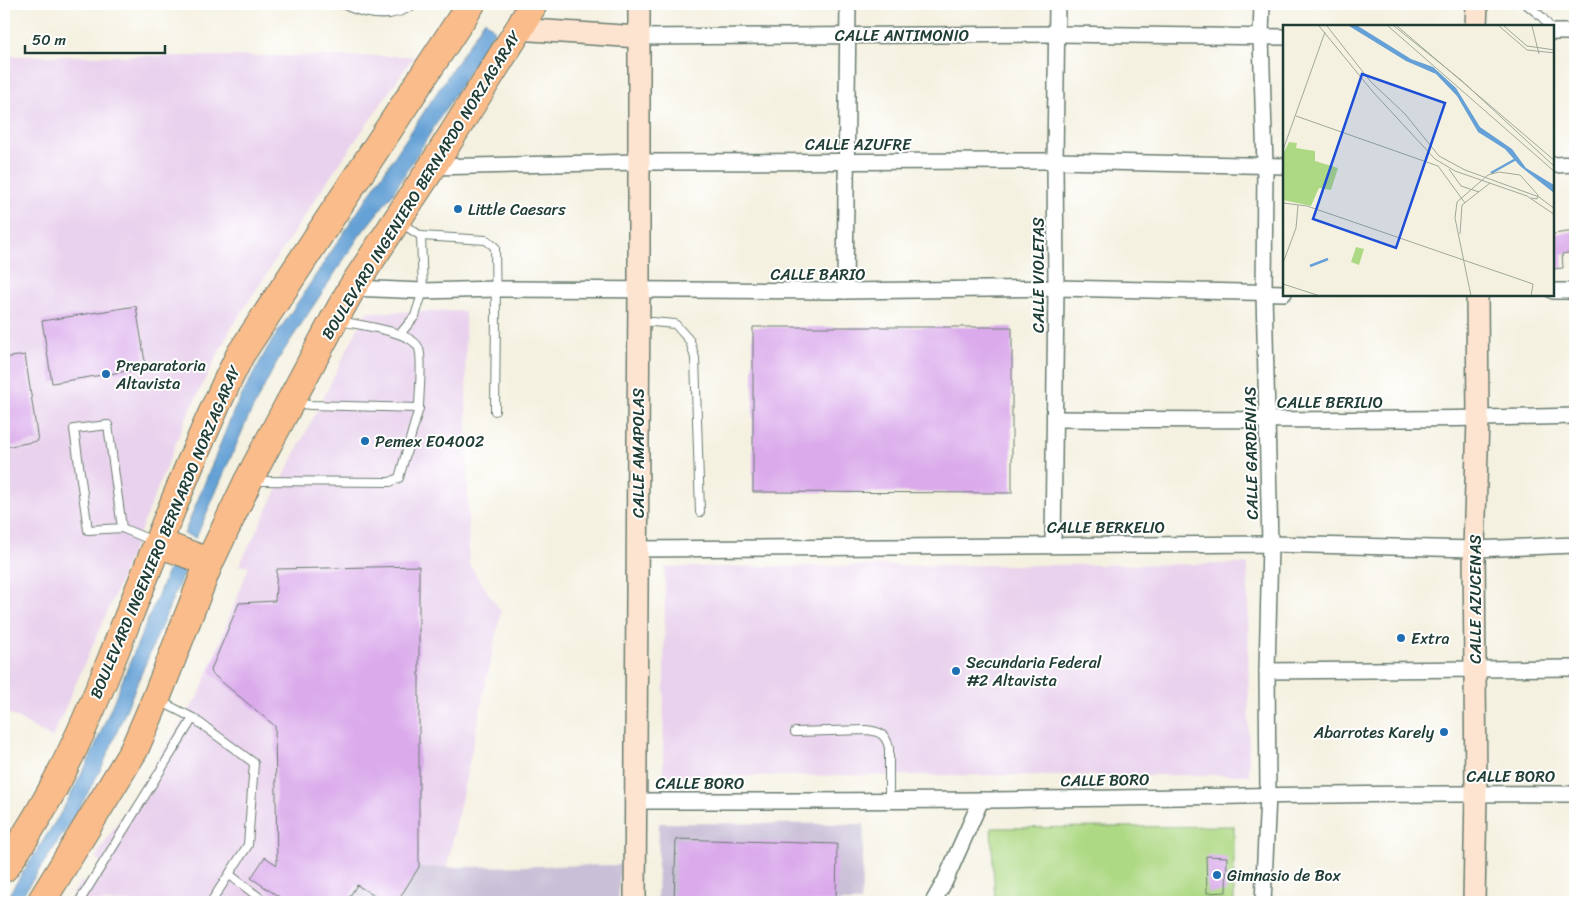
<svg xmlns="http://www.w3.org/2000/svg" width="1579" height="906" font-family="Sriracha,sans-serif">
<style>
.built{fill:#e9d2ed}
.industrial{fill:#c9bfd7}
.green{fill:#aed984;stroke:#668b5c}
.water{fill:#65a1d6;stroke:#426f85}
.building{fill:#daaaeb}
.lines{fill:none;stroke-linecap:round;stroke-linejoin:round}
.lane-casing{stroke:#6a7c70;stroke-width:10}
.street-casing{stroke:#6a7c70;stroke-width:18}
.secondary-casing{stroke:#6a7c70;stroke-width:24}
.highway-casing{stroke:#6a7c70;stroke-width:30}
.lane{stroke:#fff;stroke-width:8}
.street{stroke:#fff;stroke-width:15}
.secondary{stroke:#fde4d0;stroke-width:21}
.highway{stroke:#f9bc8a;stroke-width:28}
.poi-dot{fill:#1f6fb2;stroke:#fff;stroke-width:2}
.labels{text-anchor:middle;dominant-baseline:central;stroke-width:4;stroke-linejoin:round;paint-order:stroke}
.street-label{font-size:16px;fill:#1f3d34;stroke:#fff}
.poi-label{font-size:16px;fill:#1f3d34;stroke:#fff;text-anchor:start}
.inset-river{fill:none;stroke:#65a1d6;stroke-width:2.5}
.inset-road{fill:none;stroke:#9fa99b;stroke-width:1}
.view{fill:#1d4ed8;fill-opacity:0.15;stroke:#1d4ed8;stroke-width:2.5}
.inset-edge{fill:none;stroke:#1f3d34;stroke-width:2.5}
</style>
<rect width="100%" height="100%" fill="#fff"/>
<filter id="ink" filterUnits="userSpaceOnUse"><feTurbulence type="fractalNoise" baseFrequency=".02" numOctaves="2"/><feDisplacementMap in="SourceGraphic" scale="10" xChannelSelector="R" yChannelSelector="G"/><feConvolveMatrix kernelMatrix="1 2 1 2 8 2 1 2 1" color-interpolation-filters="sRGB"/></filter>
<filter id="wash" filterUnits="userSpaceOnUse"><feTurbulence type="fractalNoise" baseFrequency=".0096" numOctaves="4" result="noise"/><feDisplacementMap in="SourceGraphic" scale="20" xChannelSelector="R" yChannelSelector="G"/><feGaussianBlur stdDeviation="1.12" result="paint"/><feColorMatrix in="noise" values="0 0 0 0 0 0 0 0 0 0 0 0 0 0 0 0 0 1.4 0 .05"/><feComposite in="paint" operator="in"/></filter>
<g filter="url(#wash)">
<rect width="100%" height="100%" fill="#f4f1e0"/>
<g class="built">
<path d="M 4,56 L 414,56 L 324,186 L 230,330 L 186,418 L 112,601 L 52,738 L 4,711 Z"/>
<path d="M 465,311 L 469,564 L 501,612 L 447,867 L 370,868 L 349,902 L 68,902 L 81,881 L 87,885 L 101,863 L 95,858 L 200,693 L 249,566 L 239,566 L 366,312 Z"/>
<path d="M 1248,564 L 1249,775 L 663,776 L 665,567 Z"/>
</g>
<g class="industrial">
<path d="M 659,823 L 864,824 L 861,902 L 657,902 Z"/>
<path d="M 620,865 L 618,902 L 349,902 L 370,868 Z"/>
</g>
<path class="green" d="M 1234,826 L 1234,902 L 995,902 L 991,828 Z"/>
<g class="water">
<path d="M 485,20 L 495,30 L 391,196 L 360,235 L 279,358 L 248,418 L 196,538 L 184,534 L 234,410 L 268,347 Z"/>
<path d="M 170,566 L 184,572 L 103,765 L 75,816 L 18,902 L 4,902 L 62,811 L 90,758 Z"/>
</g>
<g id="blocks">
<g class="building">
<path d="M 1575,231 L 1575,252 L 1562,254 L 1563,268 L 1553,269 L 1553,234 Z"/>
<path d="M 136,306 L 146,368 L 52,383 L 42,321 Z"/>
<path d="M 753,327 L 1012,327 L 1012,493 L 753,492 Z"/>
<path d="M 25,355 L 38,441 L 5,447 L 4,358 Z"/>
<path d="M 419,566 L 419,867 L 397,902 L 384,902 L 357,885 L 346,902 L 287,902 L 251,878 L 265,857 L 277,865 L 275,726 L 210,672 L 239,603 L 275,601 L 277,569 Z"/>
<path d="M 676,839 L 837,844 L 836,902 L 674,902 Z"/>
<path d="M 1206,856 L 1227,857 L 1226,892 L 1207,893 Z"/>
</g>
</g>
</g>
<g filter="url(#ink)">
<use href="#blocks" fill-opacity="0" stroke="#6a7c70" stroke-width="1"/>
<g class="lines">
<g class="lane-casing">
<g id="lane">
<path d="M 342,4 C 365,15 392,20 415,4"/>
<path d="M 1526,4 L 1542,17 L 1549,26"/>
<path d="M 421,236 L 486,240 L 495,247 L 496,314 L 495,411"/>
<path d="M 641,321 L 675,324 L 690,341 L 695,358 L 700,512"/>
<path d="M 400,334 L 415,316 L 423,291 L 421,236 L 401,223"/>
<path d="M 294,403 L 310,405 L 419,408 C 419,394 423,360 419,349 C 414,331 357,325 340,321"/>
<path d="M 255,481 L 390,482 L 399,478 L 419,408"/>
<path d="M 122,528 L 108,425 L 74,429 L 88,530 L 122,528 L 153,541"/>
<path d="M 160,701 L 193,718 L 254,763 L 248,845 L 211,902"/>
<path d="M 795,732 L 866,730 C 879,731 886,734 889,748 L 889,801"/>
<path d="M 230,875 L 265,902"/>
<path d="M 79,902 L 193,718"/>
</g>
</g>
<g class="street-casing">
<g id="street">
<path d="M 1262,4 L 1261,37 L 1265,166 L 1264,293 L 1270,544 L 1267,671 L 1268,795 L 1263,902"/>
<path d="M 1553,32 L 1575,32"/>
<path d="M 639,37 L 1057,34 L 1284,37"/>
<path d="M 1553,165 L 1575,164"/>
<path d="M 432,167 L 639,162 L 1055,161 L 1284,166"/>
<path d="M 352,288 L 423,291 L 496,289 L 845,291 L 1056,288 L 1284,293"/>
<path d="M 845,291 L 848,4"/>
<path d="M 1553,291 L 1575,291"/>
<path d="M 1055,419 C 1229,420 1402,421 1575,416"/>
<path d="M 1053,545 L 1056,288 L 1055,161 L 1057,4"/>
<path d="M 637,549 L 1270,544 L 1474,549 L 1575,545"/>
<path d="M 1267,671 L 1575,668"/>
<path d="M 636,801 C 751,801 865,801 980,800 C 1179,798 1377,792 1575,794"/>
<path d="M 933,902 L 945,881 L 981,800"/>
</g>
</g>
<g class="secondary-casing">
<g id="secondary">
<path d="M 521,26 L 531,30 L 639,37"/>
<path d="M 1476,26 L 1477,4"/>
<path d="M 635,902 L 639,291 L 639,4"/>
<path d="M 1474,902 L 1476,793 L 1474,549 L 1478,419 L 1477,295"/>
</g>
</g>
<g class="highway-casing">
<g id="highway">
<path d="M 158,543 L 193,556 L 209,563"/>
<path d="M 4,868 C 58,793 94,706 127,620 C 163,531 197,441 240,355 L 471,4"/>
<path d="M 41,902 L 134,750 L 156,699 L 209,563 L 248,481 L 334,320 L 352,288 L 432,167 L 521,26 L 533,4"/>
</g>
</g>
<use href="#lane" class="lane"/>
<use href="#street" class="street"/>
<use href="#secondary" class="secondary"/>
<use href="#highway" class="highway"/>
</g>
</g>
<g class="poi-dot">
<circle cx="458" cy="209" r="5"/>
<circle cx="106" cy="374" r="5"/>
<circle cx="365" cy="441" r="5"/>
<circle cx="1401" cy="638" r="5"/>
<circle cx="956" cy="671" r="5"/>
<circle cx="1444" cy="732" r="5"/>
<circle cx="1217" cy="875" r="5"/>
</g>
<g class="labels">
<g class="street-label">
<text x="902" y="35">CALLE ANTIMONIO</text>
<text x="858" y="144">CALLE AZUFRE</text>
<text transform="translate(421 185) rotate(-58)">BOULEVARD INGENIERO BERNARDO NORZAGARAY</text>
<text x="818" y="274">CALLE BARIO</text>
<text transform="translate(1038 275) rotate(-90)">CALLE VIOLETAS</text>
<text x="1330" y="402">CALLE BERILIO</text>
<text transform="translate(638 453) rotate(-90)">CALLE AMAPOLAS</text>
<text transform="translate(1251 453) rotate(-91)">CALLE GARDENIAS</text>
<text x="1106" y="527">CALLE BERKELIO</text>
<text transform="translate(165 532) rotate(-67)">BOULEVARD INGENIERO BERNARDO NORZAGARAY</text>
<text transform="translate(1475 599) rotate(-90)">CALLE AZUCENAS</text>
<text x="1511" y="776">CALLE BORO</text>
<text transform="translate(1105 780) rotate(-1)">CALLE BORO</text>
<text x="700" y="783">CALLE BORO</text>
</g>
<g class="poi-label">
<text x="468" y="209">Little Caesars</text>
<text x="116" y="365">Preparatoria<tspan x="116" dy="18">Altavista</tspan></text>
<text x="375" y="441">Pemex E04002</text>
<text x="1411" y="638">Extra</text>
<text x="966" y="662">Secundaria Federal<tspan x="966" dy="18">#2 Altavista</tspan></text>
<text x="1434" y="732" text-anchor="end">Abarrotes Karely</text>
<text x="1227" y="875">Gimnasio de Box</text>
</g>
</g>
<g transform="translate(1283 25)">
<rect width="271" height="271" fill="#f4f1e0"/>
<path d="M 6,117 L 14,118 L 13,123 L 32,126 L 32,136 L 55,143 L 48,165 L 36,163 L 28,181 L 0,175 L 0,129 ZM 73,222 L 81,224 L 76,240 L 68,237 Z" fill="#aed984"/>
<path d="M 66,1 L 75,1 L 128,34 L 150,42 L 173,63 L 197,102 L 229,124 L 243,143 L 271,160 L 271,168 L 237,141 L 222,124 L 195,107 L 174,71 L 153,49 L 123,36 Z" fill="#65a1d6"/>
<path class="inset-river" d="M 208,148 L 233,134M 27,241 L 45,234"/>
<path class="inset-road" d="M 36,1 L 90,67 L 152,134 L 172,146 L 244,171 L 272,190M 44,1 L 87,56 L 122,89 L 156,131 L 182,145 L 256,172 L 272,184M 105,1 L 272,147M 111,1 L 178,55 L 272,142M 114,1 L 272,136M 216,1 L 244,25 L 272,28M 221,1 L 244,21 L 272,25M 249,1 L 256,29M 13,91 L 155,141M 0,125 L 42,7M 155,141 L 182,178M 166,144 L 178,161 L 196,167M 0,178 L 24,181 L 250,259 L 248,271M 177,209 L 179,180 L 207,158M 0,238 L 13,203 L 15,180M 0,259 L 37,271M 188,271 L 172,193 L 174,177 L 205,150 L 216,147 L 237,150 L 255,170 L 254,174 L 248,173"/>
<path class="view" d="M 79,49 L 162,78 L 113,223 L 30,194 Z"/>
<rect width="271" height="271" class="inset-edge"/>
</g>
<rect width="1579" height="906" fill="none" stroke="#fff" stroke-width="20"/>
<path d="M25 45v8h140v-8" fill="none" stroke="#1f3d34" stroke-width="2.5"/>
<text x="32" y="45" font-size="15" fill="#1f3d34" stroke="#ffffff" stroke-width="4" paint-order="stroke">50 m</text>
</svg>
